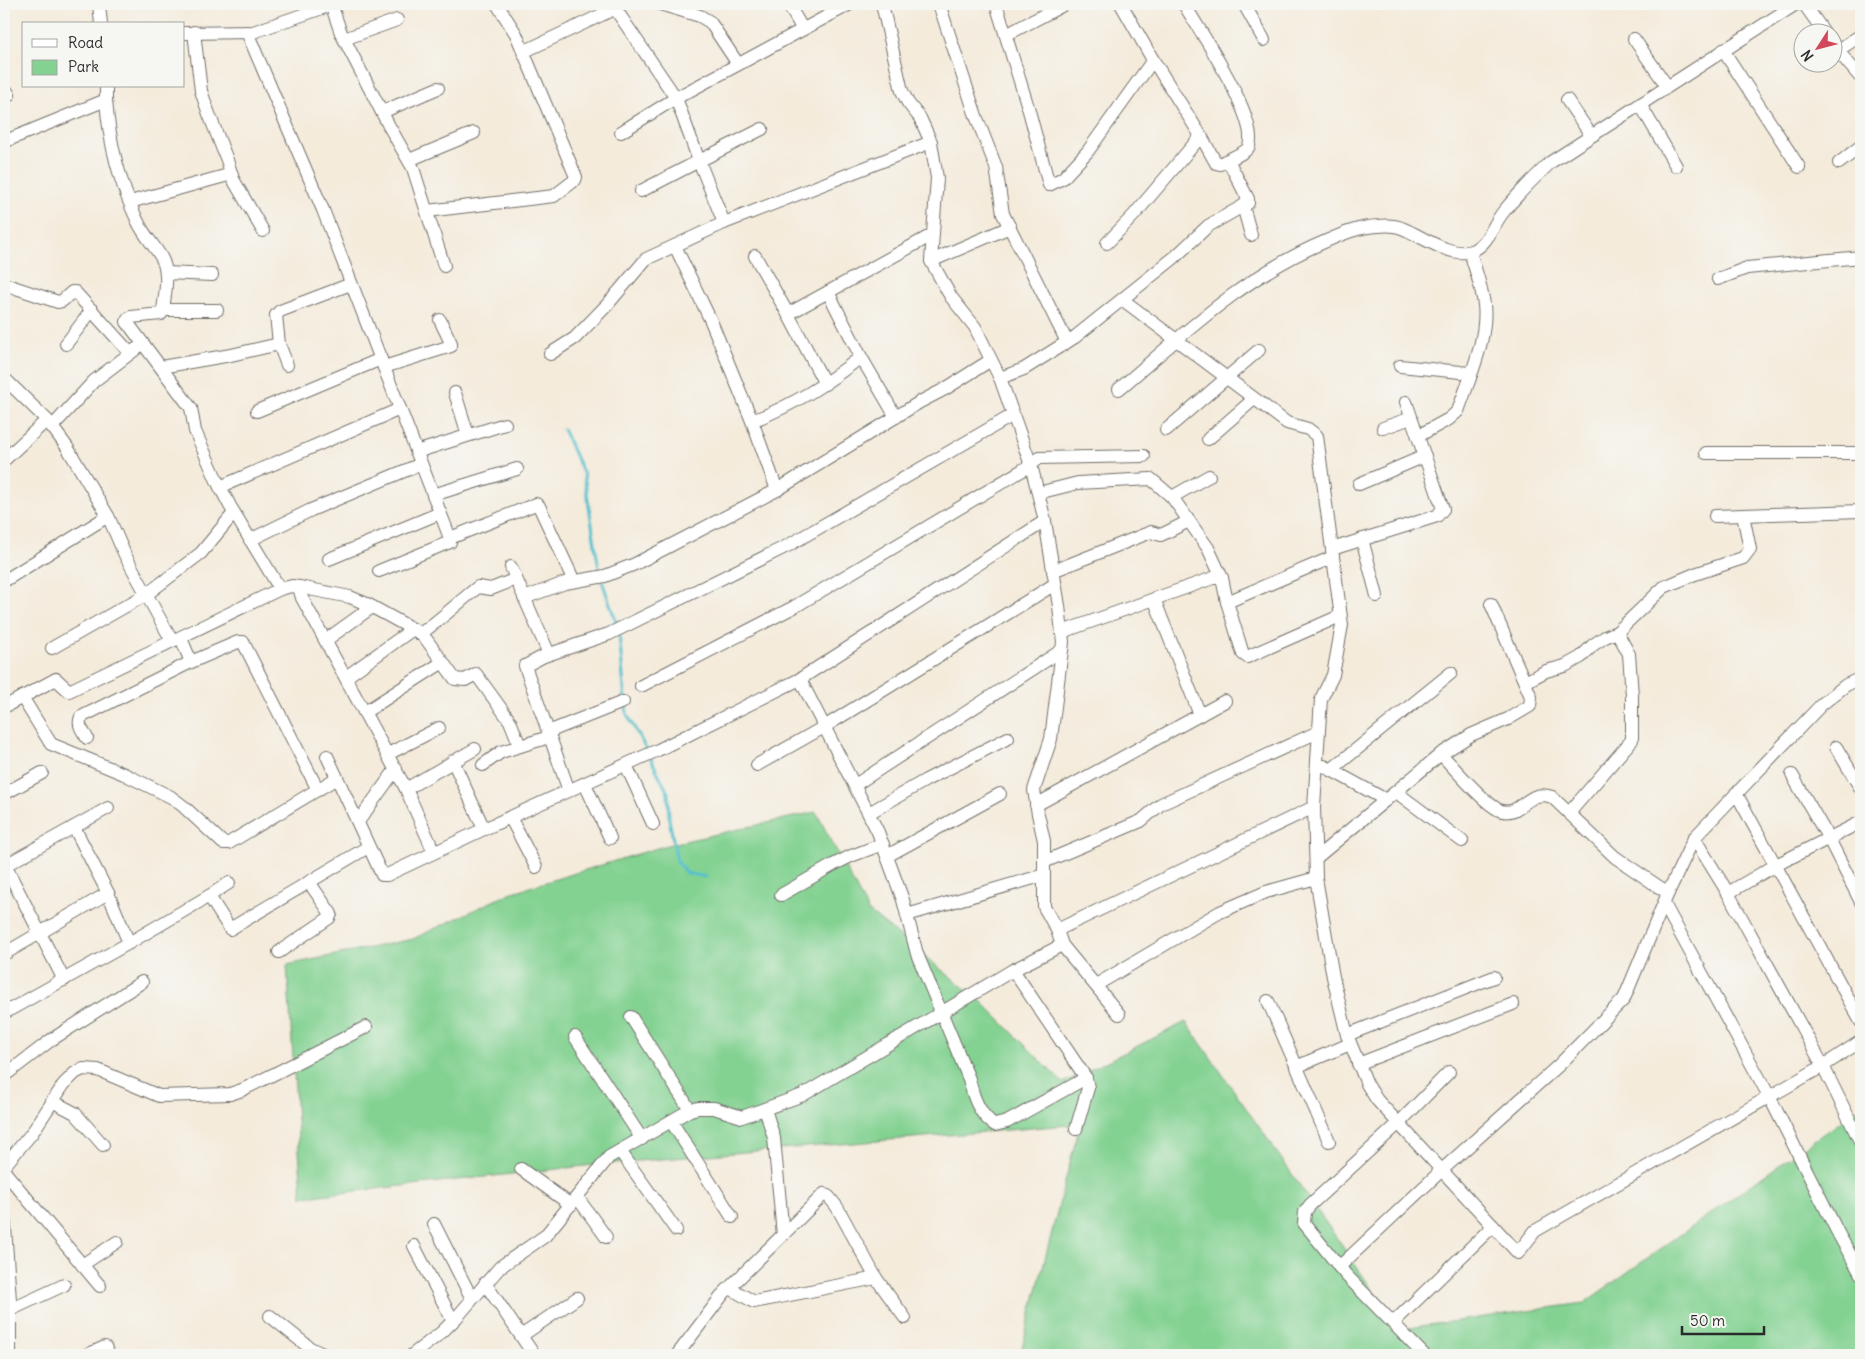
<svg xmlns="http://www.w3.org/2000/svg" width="1865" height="1359" font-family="Delius,sans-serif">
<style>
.green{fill:#83d292;stroke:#577e5e}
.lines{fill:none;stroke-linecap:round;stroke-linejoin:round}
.stream{stroke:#54c0cd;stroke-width:3}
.minor-casing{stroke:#716e69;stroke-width:14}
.minor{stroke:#fff;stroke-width:12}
</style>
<rect width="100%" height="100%" fill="#f6f6f2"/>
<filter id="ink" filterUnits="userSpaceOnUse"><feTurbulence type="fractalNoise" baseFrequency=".02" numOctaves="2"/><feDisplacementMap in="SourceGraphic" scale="10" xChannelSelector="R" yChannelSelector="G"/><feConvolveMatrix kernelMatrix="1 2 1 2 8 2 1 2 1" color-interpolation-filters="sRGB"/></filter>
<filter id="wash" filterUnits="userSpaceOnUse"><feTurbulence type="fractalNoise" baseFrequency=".0096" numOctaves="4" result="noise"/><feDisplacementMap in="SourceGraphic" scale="20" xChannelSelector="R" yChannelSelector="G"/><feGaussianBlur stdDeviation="1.12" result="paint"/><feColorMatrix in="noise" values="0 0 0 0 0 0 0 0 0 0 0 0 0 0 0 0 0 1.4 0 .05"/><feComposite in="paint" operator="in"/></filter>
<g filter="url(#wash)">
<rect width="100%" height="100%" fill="#f4ebdb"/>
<path class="green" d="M 816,812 L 868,911 L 983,1003 L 1063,1083 L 1186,1022 L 1400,1329 L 1584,1303 L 1861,1107 L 1861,1354 L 1020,1355 L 1080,1124 L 603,1164 L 302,1197 L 287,965 L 413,939 L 510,893 L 667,845 Z"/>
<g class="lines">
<g class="stream">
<path d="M 563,429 L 584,475 L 600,575"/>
<path d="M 602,581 L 618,627"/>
<path d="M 619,633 L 625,699"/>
<path d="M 626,705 L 627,714 L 647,751"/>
<path d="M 650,757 L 668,793 L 669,819 L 677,861 L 686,873 L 706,877"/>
</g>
</g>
</g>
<g filter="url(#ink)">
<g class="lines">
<g class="minor-casing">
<g id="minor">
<path d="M 99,4 L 101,24"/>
<path d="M 331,4 L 341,33 L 389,126 L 413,168 L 444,266"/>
<path d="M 612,4 L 676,98 L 699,161 L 641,191"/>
<path d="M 660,4 L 700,16 L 710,22 L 738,64"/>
<path d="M 788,4 L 802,28"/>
<path d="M 882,4 L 902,91 L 908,103 L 920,118 L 931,142 L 937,178 L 931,261 L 951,297 L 975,327 L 1000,378 L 1031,465 L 1045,521 L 1059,606 L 1063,642 L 1051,739 L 1034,790 L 1038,814 L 1044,841 L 1044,907 L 1057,930 L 1062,945 L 1119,1014"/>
<path d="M 939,4 L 976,116 L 996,167 L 1003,214 L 1067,342"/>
<path d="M 996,4 L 1028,107 L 1049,185 L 1063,178 L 1088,151 L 1153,60 L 1201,136 L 1134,215 L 1107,243"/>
<path d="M 1121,4 L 1153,60"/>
<path d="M 1184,4 C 1199,30 1259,118 1249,146 C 1247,153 1226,160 1220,164 L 1216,163 L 1201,136"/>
<path d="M 1244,4 L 1264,40"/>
<path d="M 1804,4 L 1824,32"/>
<path d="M 194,32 L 201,91 L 209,114 L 227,160 L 233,179 L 263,231"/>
<path d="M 247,32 L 323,210 L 450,538 L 450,542 L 379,571"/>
<path d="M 184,33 L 253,32 L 331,5"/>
<path d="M 1006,35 L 1065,4"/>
<path d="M 344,39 L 397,20"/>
<path d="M 1634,39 L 1667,86"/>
<path d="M 1832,44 L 1861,78"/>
<path d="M 1723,50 L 1799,167"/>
<path d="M 1837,51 L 1861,35"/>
<path d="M 523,52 L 614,9"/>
<path d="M 4,87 L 9,95"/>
<path d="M 106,100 C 109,141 120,184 138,222 C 144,235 154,245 161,257 C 170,272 165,294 163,310 L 161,314 L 131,317 L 128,319 L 127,322 L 191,408 L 195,431 L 218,483 L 230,506 L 280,589"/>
<path d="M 1567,100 L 1591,135"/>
<path d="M 1640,104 L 1676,166"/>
<path d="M 382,112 L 438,88"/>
<path d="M 621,132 L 676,98 L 850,4"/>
<path d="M 4,144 L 8,140 L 106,100 L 106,86"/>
<path d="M 409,160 L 474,133"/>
<path d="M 1839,163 L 1861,146"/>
<path d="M 130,202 L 232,174"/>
<path d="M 1243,206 L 1251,235"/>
<path d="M 427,211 L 554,196 L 575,180 L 576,177 L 516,34 L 497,4"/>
<path d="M 724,223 L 931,142"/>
<path d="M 675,246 L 711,321 L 752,421 C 794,405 826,384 861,357"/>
<path d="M 755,256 L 788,314 L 932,235"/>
<path d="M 931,261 L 1010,227"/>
<path d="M 166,273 L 212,275"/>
<path d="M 1718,279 L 1747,268 L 1861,257"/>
<path d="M 4,284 L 58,302 L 62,301 L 72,292 L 75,292 L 130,353"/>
<path d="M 828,292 L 861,357 L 896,417"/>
<path d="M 1123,300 L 1287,423 L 1308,429 L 1317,436 L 1342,625 L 1333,675 L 1321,699 L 1314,807 L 1316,878 L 1333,977 L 1347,1035 L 1367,1084 L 1377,1100 L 1518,1253 L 1535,1231 L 1823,1066 L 1861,1041"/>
<path d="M 163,310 L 217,310"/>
<path d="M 788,314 L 825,384"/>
<path d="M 66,344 L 92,310"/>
<path d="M 550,354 L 575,338 L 608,304 L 646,259 L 724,223 L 699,161 L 762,129"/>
<path d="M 287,365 L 279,344 L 276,315 L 280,311 L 351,284"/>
<path d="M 1400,366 L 1471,373"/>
<path d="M 161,367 L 231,355 L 279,344"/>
<path d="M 384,367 L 451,346 L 451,343 L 440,320"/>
<path d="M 4,378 L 47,420 L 67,447 L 108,516 L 125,555 L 172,641"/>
<path d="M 1000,378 L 1024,369 L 1075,337 L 1175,257 L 1208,226 L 1248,203 L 1248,199 L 1228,160"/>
<path d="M 1119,389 C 1184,334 1245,275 1324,242 C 1342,234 1358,227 1378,226 C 1387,225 1396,225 1404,229 C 1421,236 1452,258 1471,251 C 1488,245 1493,224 1504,211 C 1518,194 1535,177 1551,162 L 1796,4"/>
<path d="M 455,393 L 468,435"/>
<path d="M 257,411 L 381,359"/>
<path d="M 52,427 L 94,381 L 136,349"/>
<path d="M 1383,428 L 1411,418"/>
<path d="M 1166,430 L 1259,350"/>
<path d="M 1418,436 L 1449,419 L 1458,411 C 1469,379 1488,338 1484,305 C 1482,287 1475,269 1470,252"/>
<path d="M 1208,439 L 1254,399"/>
<path d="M 416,452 L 505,424"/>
<path d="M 1706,453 L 1861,453"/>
<path d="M 4,460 L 47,420"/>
<path d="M 1359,484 L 1425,456"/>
<path d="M 220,487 L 400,409"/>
<path d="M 777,490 L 920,402 L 945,389 L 991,360"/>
<path d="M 1038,493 L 1078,483 L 1151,479 L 1172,497 L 1208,548 L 1222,578"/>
<path d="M 433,495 L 517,469"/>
<path d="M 1172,497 L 1209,476"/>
<path d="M 1715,516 L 1861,511"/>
<path d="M 450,538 L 536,504 L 539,506 L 574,581"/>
<path d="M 1362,539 L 1377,596"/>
<path d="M 250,540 L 311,510 L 421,464"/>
<path d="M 1332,549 L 1437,516 L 1443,509 L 1406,402"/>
<path d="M 329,559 L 440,513"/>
<path d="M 511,567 L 549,654"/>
<path d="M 1053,571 L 1151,532 L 1161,535 L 1189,521"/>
<path d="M 4,581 L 108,516"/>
<path d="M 299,587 L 350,597 L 367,604 L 418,632 L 426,639 L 455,679 L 465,680 L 476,674 L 510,721 L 520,746"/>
<path d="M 524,598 L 565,583 L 605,576 L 635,564 L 777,490 L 752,421"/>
<path d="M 1154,599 L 1200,715"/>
<path d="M 1227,602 L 1333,557"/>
<path d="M 1062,632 L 1213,578 L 1222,578 L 1227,602 L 1243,654 L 1247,657 L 1340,616"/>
<path d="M 420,634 C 441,619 458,603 478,587 L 491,589 L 516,579"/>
<path d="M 181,638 L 191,662"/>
<path d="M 326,640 L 372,607"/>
<path d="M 52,648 L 147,594 L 201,553 L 234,513"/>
<path d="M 346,677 L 413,629"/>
<path d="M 800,679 L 878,832 L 903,900 L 917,954 L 969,1079 C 973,1096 979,1115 995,1125 L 1007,1122 L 1086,1078"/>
<path d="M 1525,682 L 1546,671 L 1565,666 L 1581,657 L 1593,645 L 1605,637 L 1617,632 L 1664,587 L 1695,574 L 1743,558 L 1750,549 L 1743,515"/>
<path d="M 641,686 L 794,607 L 1031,465 L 1039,458 L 1144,456"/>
<path d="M 22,697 L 51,744 L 124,774 L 171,797 L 183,806 L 223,843 L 229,843 L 337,778"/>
<path d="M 4,707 L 56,679 L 69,691 L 280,589 L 292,586 L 299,587 L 302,598 L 406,789 L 434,852"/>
<path d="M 365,712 L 443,662"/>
<path d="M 548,732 L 623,702"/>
<path d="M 87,738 C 83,731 77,725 81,717 L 191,662 L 238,642 L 243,642 L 318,790"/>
<path d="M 1836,747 L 1861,789"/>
<path d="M 388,754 L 439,728"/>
<path d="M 1441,754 C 1454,768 1484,803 1499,810 C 1503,812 1510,812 1514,810 C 1529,802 1533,791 1552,797 L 1615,857 L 1668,893"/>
<path d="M 327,756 L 382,875 L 387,875 L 484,829 L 658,750 L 800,679 L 1045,521"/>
<path d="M 453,761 L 484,829"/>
<path d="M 483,765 L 501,752 L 549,737"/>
<path d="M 626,765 L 653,824"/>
<path d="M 757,765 L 824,727 L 1055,584"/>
<path d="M 1324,766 L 1386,800"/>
<path d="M 1331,770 L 1451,673"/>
<path d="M 1792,775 L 1829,839 L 1861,902"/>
<path d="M 585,784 L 610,838"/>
<path d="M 855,785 L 1062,650"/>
<path d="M 406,789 L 475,749"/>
<path d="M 569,791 L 525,666 L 544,656 L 609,634 L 789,545 L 1013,415"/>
<path d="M 1396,792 L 1462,841"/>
<path d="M 1736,793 L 1861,1022"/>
<path d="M 4,794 L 42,773"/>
<path d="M 1036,805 L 1225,701"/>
<path d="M 869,813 L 926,780 L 1008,738"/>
<path d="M 1569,813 L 1632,740 L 1632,695 L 1629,654 L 1617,632"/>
<path d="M 510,817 L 536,867"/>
<path d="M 358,822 L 396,769"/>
<path d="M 1861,822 L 1776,865 L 1728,893 L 1823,1066 L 1861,1143"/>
<path d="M 74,827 L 108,893 L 129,943"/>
<path d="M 1694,838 L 1728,893"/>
<path d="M 887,856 L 1000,794"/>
<path d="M 1316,858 L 1441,754 L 1471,735 L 1508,719 L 1530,706 L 1531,697 L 1491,604"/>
<path d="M 1044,862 L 1141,821 L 1161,804 L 1318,732"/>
<path d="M 5,865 L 64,980"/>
<path d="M 4,866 L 108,808"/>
<path d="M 781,895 L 833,865 L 851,856 L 883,844"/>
<path d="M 209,896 L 229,883"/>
<path d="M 1664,904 L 1769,1096 L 1839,1235 L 1861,1274"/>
<path d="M 907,915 L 1044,875"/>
<path d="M 1057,930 L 1314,807"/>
<path d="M 279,952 L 329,918 L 331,914 L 309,882"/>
<path d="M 4,954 L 108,893"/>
<path d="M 1013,970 L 1086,1078 L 1088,1088 L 1076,1129"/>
<path d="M 1096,985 L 1220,912 L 1266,892 L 1316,878"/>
<path d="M 1268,1001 L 1329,1141"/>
<path d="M 4,1013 L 129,943 L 209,896 L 230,929 L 368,847"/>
<path d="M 631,1017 L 690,1110"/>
<path d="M 1347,1035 L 1494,977"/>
<path d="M 575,1037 L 642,1139"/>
<path d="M 1358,1064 L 1513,1004"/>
<path d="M 1296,1067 L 1350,1044"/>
<path d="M 4,1076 L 51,1040 L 142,982"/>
<path d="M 52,1101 L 75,1113 L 103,1145"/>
<path d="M 765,1109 L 774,1138 L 783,1235"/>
<path d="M 671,1121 L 732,1217"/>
<path d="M 620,1151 L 676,1230"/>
<path d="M 4,1166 L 32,1133 L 64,1084 L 75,1073 L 83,1069 L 98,1070 L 159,1096 L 230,1094 L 242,1090 L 276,1073 L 366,1027"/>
<path d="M 521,1169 L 571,1205"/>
<path d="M 4,1171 L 100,1286"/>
<path d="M 577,1197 L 606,1237"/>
<path d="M 4,1213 L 10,1300 L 10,1355"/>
<path d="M 434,1224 L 472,1299"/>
<path d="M 414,1246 L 453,1321"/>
<path d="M 82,1265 L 117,1242"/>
<path d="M 1339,1267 L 1442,1170 L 1559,1065 L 1624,999 L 1668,893 L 1694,838 L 1822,704 L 1846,685 L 1861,678"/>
<path d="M 485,1283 L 534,1355"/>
<path d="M 730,1288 L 754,1302 L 876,1278"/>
<path d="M 10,1310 L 64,1285"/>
<path d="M 270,1316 L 310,1348 L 325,1355"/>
<path d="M 1393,1323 L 1493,1226"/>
<path d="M 521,1336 L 577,1298"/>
<path d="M 87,1355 L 105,1347 L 109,1355"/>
<path d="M 412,1355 L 442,1332 L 457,1317 L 500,1267 L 545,1236 L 609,1157 L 690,1110 L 698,1108 L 714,1108 L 742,1117 L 803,1095 L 1013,970 L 1062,945"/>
<path d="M 677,1355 L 724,1293 L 824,1194 L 829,1197 L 837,1207 L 876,1278 L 905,1318"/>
<path d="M 1424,1355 L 1346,1275 L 1304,1223 L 1305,1212 L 1310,1205 L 1398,1124 L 1449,1072"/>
</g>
</g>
<use href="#minor" class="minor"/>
</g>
</g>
<rect width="1865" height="1359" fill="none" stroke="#f6f6f2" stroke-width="20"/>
<rect x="22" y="22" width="162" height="65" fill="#f6f6f2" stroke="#a5a5a2"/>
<rect x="32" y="39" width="25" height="8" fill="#ffffff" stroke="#a5a5a2"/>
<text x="68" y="48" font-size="15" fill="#2b2b2b">Road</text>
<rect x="32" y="60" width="25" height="15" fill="#83d292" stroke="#a5a5a2"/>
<text x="68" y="72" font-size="15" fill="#2b2b2b">Park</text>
<g transform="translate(1818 48) rotate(234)"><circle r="24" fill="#f6f6f2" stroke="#a5a5a2"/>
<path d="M0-4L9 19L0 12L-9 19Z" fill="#d1495b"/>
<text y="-8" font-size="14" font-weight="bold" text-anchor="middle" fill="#2b2b2b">N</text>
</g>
<path d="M1682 1326v8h82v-8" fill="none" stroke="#2b2b2b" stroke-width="2.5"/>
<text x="1690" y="1326" font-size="15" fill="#2b2b2b" stroke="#f6f6f2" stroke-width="4" paint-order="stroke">50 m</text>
</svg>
